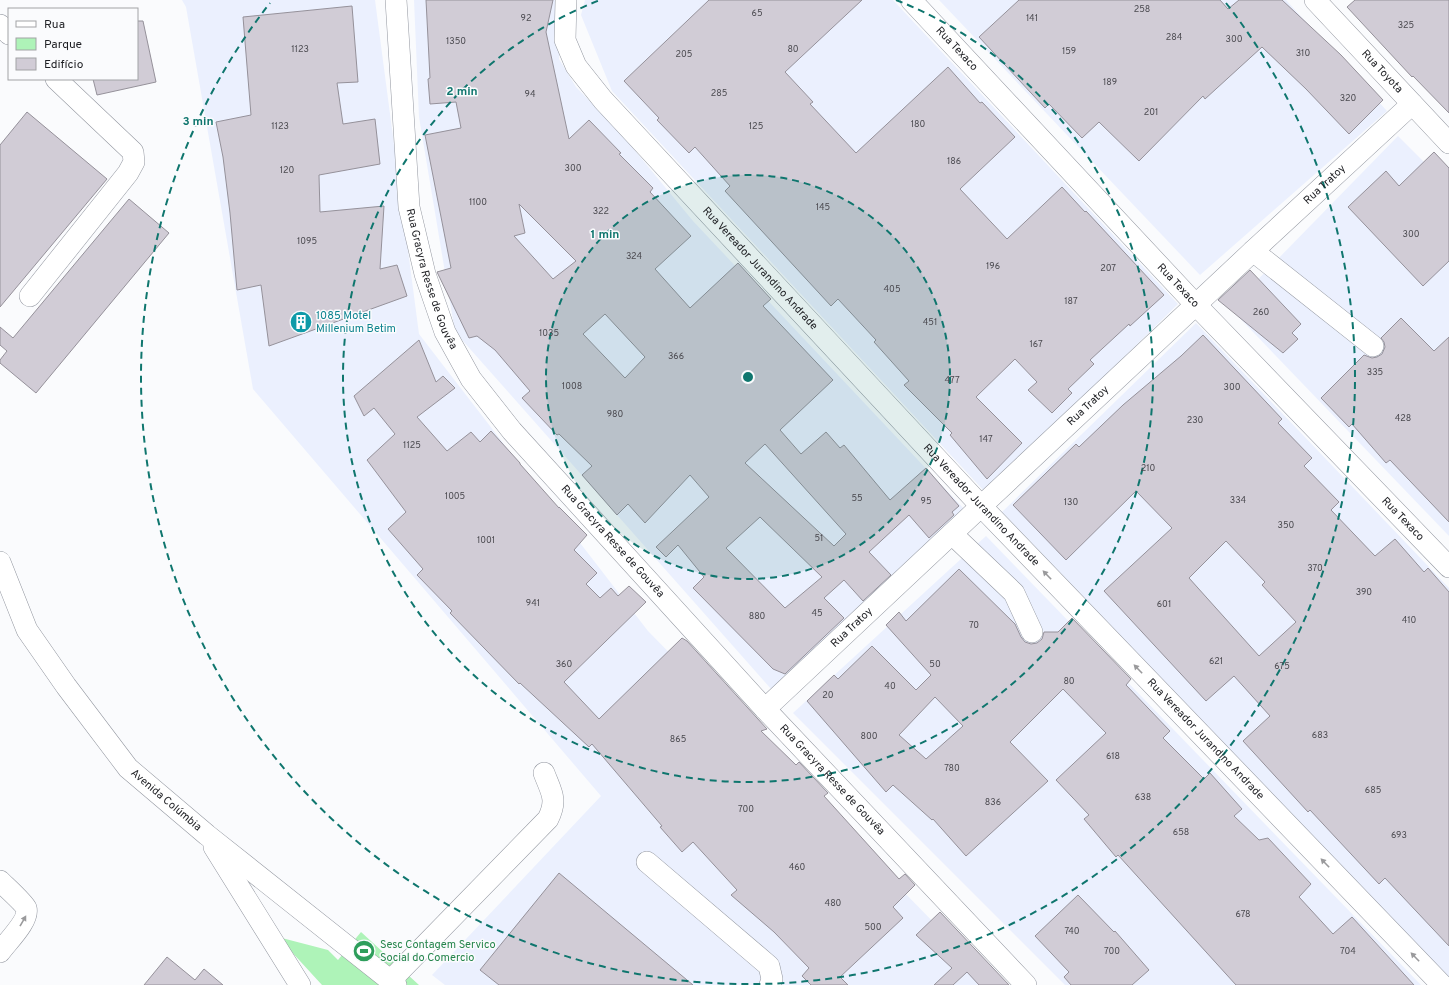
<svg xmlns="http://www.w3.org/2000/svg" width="1449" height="985" font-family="Overpass,sans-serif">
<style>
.built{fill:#ebf0fe}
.green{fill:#aef3b8}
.building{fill:#d1ccd6;stroke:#95919a;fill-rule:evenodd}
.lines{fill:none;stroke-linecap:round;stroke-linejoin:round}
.minor-casing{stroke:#9397a0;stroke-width:22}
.minor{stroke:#fff;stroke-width:21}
.oneway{fill:#9a9a9c}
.ring{fill:none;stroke:#0f766e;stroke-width:2;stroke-dasharray:7 5}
.labels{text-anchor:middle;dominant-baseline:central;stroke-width:3;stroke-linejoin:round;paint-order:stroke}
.number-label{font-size:9px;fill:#4b4a50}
.street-label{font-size:11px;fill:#1e1f23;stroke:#fafbfd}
.culture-label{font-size:11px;fill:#0d838f;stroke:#fafbfd;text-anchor:start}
.leisure-label{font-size:11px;fill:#27864d;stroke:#fafbfd;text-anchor:start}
.centre{fill:#0f766e;stroke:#fafbfd;stroke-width:2}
.ring-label{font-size:12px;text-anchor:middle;font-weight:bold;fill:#0f766e;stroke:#fafbfd;stroke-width:3;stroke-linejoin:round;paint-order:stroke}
</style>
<rect width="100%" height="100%" fill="#fafbfd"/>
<g class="built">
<path d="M 182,0 L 375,0 L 419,334 L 648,631 L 995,985 L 445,985 L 432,975 L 601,796 L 253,389 L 186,7 Z"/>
<path d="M 414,0 L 564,0 L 559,59 L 576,87 L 618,130 L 693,221 L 966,511 L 772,690 L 455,332 L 419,117 Z"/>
<path d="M 585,0 L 893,0 L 1178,304 L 986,493 L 612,91 L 581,15 Z"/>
<path d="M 939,0 L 1286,0 L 1387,111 L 1200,275 Z"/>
<path d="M 1398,136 L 1449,187 L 1449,536 L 1230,308 Z"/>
<path d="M 1196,323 L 1449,588 L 1449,978 L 1002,512 Z"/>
<path d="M 986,536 L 1421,985 L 1065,985 L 793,713 Z"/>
</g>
<path class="green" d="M 361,932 L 419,985 L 322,985 L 278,937 L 328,950 L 338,960 Z"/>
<g class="building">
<path d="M 426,0 L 553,0 L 546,32 L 569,139 L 589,120 L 621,153 L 619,154 L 653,188 L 650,192 L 691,236 L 655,269 L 690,308 L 738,263 L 771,299 L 763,306 L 833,380 L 780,430 L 801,454 L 826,432 L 840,448 L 844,445 L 890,500 L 926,468 L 959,506 L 952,512 L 954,515 L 929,538 L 909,515 L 869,552 L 891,575 L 863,601 L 844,580 L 824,598 L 844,618 L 785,674 L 773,669 L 693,588 L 704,577 L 678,545 L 666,557 L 656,547 L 709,497 L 690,475 L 645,523 L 628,504 L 617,515 L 582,475 L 592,466 L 559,434 L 557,435 L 522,398 L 530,391 L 495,350 L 477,336 L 469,338 L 437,272 L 451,268 L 425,135 L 461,128 L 456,102 L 430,104 L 428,79 L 430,78 ZM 519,204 L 576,261 L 553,279 L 514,236 L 525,233 ZM 605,314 L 645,357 L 625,378 L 583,334 ZM 765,444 L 846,534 L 834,546 L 745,463 ZM 760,517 L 822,577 L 785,608 L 726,548 Z"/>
<path d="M 709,0 L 862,0 L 785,72 L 813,102 L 810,104 L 856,153 L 948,67 L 980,103 L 982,102 L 1015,137 L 960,189 L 1007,239 L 1062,187 L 1085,212 L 1086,211 L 1164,295 L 1130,326 L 1129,324 L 1090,360 L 1094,364 L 1068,389 L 1072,393 L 1052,413 L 1028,390 L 1037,382 L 1015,359 L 976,397 L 1022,443 L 987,479 L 950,435 L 952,433 L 904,385 L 909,381 L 874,342 L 876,340 L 838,299 L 831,306 L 725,191 L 730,186 L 695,147 L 689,153 L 657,120 L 659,118 L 624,81 Z"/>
<path d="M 1019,0 L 1220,0 L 1228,9 L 1239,0 L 1282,0 L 1341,55 L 1383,100 L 1349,134 L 1306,89 L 1262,47 L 1205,99 L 1203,96 L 1139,161 L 1099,122 L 1082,138 L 1049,104 L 1045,108 L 979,37 Z"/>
<path d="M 1355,0 L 1449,0 L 1449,113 L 1413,76 L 1412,77 L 1347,7 Z"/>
<path d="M 352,6 L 358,82 L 337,83 L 343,124 L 375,119 L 380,164 L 319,175 L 320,212 L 384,206 L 380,269 L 397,265 L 407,296 L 269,346 L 261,285 L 237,290 L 230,213 L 223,157 L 216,122 L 251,115 L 243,17 Z"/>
<path d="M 137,21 L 143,21 L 156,82 L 97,95 L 93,79 L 137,79 Z"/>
<path d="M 27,112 L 107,179 L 0,307 L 0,145 Z"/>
<path d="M 1434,152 L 1449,168 L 1449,261 L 1423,286 L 1348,207 L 1386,171 L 1399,186 Z"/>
<path d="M 129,199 L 169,233 L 36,393 L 0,363 L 0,360 L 7,351 L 0,345 L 0,327 L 13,338 Z"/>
<path d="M 1250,270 L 1301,324 L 1292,333 L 1298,339 L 1283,353 L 1218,300 Z"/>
<path d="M 1401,318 L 1434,351 L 1449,337 L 1449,522 L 1390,460 L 1386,463 L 1352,424 L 1349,427 L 1321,398 L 1364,355 L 1372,358 L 1377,357 L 1382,354 L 1385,347 L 1384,342 L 1381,338 Z"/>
<path d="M 1203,335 L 1282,419 L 1278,423 L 1312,458 L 1304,466 L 1339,502 L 1331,510 L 1375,556 L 1395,539 L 1424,572 L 1428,568 L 1449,592 L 1449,946 L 1385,878 L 1379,884 L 1310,810 L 1308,812 L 1243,741 L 1270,716 L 1234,676 L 1206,701 L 1104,591 L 1172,528 L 1136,491 L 1066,560 L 1013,505 L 1076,444 L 1079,447 L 1123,405 L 1181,356 ZM 1226,541 L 1265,582 L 1262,585 L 1296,622 L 1259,656 L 1189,578 Z"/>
<path d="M 419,340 L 436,382 L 443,376 L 455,388 L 417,417 L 447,451 L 471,432 L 480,442 L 491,431 L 520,463 L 520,464 L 559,508 L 559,507 L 587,535 L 574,550 L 597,573 L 586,584 L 600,598 L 611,588 L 618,596 L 629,586 L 646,602 L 564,682 L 599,719 L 682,638 L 687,641 L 767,729 L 761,731 L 796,765 L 799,762 L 828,793 L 824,796 L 899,879 L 905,874 L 915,885 L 893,907 L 903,918 L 840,977 L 848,985 L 811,985 L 802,976 L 809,968 L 774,932 L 731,895 L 737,890 L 693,842 L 682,852 L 660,827 L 662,826 L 592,744 L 589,747 L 520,683 L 519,684 L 450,613 L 452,611 L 417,575 L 423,569 L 388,529 L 406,512 L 367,460 L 395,434 L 374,408 L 364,416 L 354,396 Z"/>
<path d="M 959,569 L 1015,624 L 1021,637 L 1025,642 L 1031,644 L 1037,643 L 1042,639 L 1044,632 L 1058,632 L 1072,618 L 1131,679 L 1126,685 L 1170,731 L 1163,738 L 1204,779 L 1210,773 L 1242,809 L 1234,816 L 1259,840 L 1268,838 L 1311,884 L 1299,897 L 1333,934 L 1352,917 L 1414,985 L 1236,985 L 1118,855 L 1116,857 L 1084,819 L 1089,815 L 1056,780 L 1106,733 L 1063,689 L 1010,742 L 1048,781 L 966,856 L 933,819 L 932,820 L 893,785 L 886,792 L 807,701 L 834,675 L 838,679 L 872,646 L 916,690 L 931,675 L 886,625 L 899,612 L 906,621 ZM 935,697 L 963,726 L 926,759 L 899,735 Z"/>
<path d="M 559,873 L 693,985 L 499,985 L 480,970 Z"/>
<path d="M 1078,895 L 1114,932 L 1115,931 L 1149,970 L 1132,985 L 1071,985 L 1064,977 L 1069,972 L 1035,936 Z"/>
<path d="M 940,912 L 1009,985 L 979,985 L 967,972 L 953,985 L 934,985 L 952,968 L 916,935 Z"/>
<path d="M 167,957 L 195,980 L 204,969 L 223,985 L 144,985 Z"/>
</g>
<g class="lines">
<g class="minor-casing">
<g id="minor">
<path id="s1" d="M 396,0 L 409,207 L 425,274 L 445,332 L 471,379 L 512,431 L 765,709 L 1026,985"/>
<path id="s2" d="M 566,0 L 565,40 L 576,66 L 603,100 L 981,506 L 1442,985"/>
<path id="s3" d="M 911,0 L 1196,305 L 1449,567"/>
<path id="s4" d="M 1315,0 L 1449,143"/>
<path d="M 0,25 L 9,34"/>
<path d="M 1253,251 L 1373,346"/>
<path d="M 30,296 L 128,173 L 134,162 L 133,152 L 56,79"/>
<path d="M 952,534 L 1014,593 L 1032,632"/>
<path id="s5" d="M 0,562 L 27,630 L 66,686 L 128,768 L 207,835 L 396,985"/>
<path id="s6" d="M 765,709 L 1253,251 L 1412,104"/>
<path d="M 214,847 L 300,985"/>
<path d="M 647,862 L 769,966 L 772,979 L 770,985"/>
<path d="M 0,881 C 5,886 24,903 26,908 C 30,920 7,942 0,952"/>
<path d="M 390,981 L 548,819 C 558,799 551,792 544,773"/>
</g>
</g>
<use href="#minor" class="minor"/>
</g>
<defs><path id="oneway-solid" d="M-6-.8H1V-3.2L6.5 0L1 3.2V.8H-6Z"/></defs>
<g class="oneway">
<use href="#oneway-solid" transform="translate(1047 575) rotate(-134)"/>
<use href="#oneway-solid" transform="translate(1138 669) rotate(-134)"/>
<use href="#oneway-solid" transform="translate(1325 863) rotate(-134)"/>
<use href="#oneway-solid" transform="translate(23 921) rotate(-60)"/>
<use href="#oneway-solid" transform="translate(1415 957) rotate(-134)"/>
</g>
<circle cx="748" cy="377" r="202" fill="#0f766e" fill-opacity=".12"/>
<g class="ring">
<circle cx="748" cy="377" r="202"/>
<path d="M896 0A405 405 0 1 1 600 0"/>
<path d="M1226 3A607 607 0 1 1 270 3"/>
</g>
<defs>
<g id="building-disc" transform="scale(1.15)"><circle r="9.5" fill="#0f9aa8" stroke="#fafbfd"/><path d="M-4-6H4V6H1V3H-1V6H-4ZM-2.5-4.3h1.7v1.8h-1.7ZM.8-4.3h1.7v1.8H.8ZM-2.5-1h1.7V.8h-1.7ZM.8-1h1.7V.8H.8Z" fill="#fff"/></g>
<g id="stadium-disc" transform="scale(1.15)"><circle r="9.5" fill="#2e9e5b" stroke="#fafbfd"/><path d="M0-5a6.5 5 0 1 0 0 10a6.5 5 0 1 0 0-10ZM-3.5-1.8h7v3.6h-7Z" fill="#fff"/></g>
</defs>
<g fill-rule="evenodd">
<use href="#building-disc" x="301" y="322"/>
<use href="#stadium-disc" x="364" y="951"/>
</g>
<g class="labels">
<g class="number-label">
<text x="1142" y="9">258</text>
<text x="757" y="13">65</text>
<text x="526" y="18">92</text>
<text x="1032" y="18">141</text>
<text x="1406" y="25">325</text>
<text x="1174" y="37">284</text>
<text x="1234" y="39">300</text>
<text x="456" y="41">1350</text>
<text x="300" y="49">1123</text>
<text x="793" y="49">80</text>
<text x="1069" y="51">159</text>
<text x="1303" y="53">310</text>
<text x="684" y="54">205</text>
<text x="1110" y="82">189</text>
<text x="719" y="93">285</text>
<text x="530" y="94">94</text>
<text x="1348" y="98">320</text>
<text x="1151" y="112">201</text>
<text x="918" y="124">180</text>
<text x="280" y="126">1123</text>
<text x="756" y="126">125</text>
<text x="954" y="161">186</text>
<text x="573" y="168">300</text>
<text x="287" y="170">120</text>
<text x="478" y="202">1100</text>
<text x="823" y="207">145</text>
<text x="601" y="211">322</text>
<text x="1411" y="234">300</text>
<text x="307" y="241">1095</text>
<text x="634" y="256">324</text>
<text x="993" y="266">196</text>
<text x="1108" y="268">207</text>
<text x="892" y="289">405</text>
<text x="1071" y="301">187</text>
<text x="1261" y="312">260</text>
<text x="930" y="322">451</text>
<text x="549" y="333">1035</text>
<text x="1036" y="344">167</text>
<text x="676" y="356">366</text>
<text x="1375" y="372">335</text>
<text x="952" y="380">477</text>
<text x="572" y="386">1008</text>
<text x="1232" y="387">300</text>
<text x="615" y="414">980</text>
<text x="1403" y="418">428</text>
<text x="1195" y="420">230</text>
<text x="986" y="439">147</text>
<text x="412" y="445">1125</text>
<text x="1148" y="468">210</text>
<text x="455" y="496">1005</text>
<text x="857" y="498">55</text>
<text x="1238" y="500">334</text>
<text x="926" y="501">95</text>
<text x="1071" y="502">130</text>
<text x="1286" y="525">350</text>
<text x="819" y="538">51</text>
<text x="486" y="540">1001</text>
<text x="1315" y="568">370</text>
<text x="1364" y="592">390</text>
<text x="533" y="603">941</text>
<text x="1164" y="604">601</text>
<text x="817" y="613">45</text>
<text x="757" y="616">880</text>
<text x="1409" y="620">410</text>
<text x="974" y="625">70</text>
<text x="1216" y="661">621</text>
<text x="564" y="664">360</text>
<text x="935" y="664">50</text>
<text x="1282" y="666">675</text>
<text x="1069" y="681">80</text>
<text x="890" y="686">40</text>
<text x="828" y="695">20</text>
<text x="1320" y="735">683</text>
<text x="869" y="736">800</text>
<text x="678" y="739">865</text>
<text x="1113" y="756">618</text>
<text x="952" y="768">780</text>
<text x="1373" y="790">685</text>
<text x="1143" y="797">638</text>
<text x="993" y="802">836</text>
<text x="746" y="809">700</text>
<text x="1181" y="832">658</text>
<text x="1399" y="835">693</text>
<text x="797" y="867">460</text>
<text x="833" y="903">480</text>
<text x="1243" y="914">678</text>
<text x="873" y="927">500</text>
<text x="1072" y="931">740</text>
<text x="1112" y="951">700</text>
<text x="1348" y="951">704</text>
</g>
<g class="street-label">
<text stroke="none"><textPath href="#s3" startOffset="67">Rua Texaco</textPath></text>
<text stroke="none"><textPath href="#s4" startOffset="98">Rua Toyota</textPath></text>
<text stroke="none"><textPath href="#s6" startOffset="767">Rua Tratoy</textPath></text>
<text stroke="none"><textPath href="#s2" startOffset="342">Rua Vereador Jurandino Andrade</textPath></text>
<text stroke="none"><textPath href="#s1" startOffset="283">Rua Gracyra Resse de Gouvêa</textPath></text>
<text stroke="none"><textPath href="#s3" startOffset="391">Rua Texaco</textPath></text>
<text stroke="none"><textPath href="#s6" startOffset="443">Rua Tratoy</textPath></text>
<text stroke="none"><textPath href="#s2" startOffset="666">Rua Vereador Jurandino Andrade</textPath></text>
<text stroke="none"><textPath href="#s3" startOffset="715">Rua Texaco</textPath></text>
<text stroke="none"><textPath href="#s1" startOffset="607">Rua Gracyra Resse de Gouvêa</textPath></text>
<text stroke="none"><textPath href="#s6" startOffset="119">Rua Tratoy</textPath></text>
<text stroke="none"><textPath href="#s2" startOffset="990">Rua Vereador Jurandino Andrade</textPath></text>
<text stroke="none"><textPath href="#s1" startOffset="931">Rua Gracyra Resse de Gouvêa</textPath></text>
<text stroke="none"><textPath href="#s5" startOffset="294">Avenida Colúmbia</textPath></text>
</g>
<g class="culture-label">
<text x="316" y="316">1085 Motel<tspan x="316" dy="13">Millenium Betim</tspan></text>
</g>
<g class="leisure-label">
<text x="380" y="945">Sesc Contagem Servico<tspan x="380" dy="13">Social do Comercio</tspan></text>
</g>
</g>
<circle cx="748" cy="377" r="6" class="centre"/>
<g class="ring-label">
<text x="462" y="95">2 min</text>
<text x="198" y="125">3 min</text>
<text x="605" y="238">1 min</text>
</g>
<rect x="8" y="8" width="130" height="72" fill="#fafbfd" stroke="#a2a3a6"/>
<rect x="16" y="21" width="20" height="6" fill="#ffffff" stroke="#a2a3a6"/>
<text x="44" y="28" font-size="12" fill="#1e1f23">Rua</text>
<rect x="16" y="38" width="20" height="12" fill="#aef3b8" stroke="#a2a3a6"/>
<text x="44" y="48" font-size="12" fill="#1e1f23">Parque</text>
<rect x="16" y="58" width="20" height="12" fill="#d1ccd6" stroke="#a2a3a6"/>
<text x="44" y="68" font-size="12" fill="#1e1f23">Edifício</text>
</svg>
